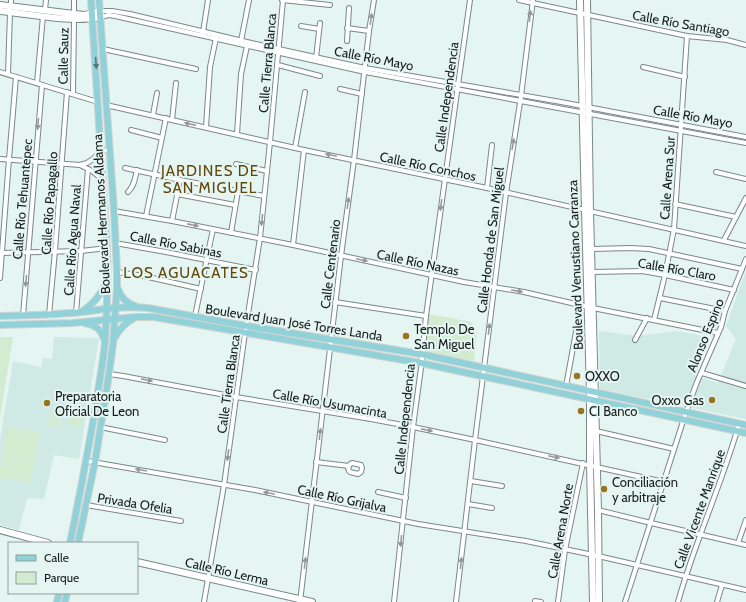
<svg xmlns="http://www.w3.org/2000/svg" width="746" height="602" font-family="Cabin,sans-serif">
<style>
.built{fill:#cfe9e5}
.green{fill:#d2ebd1}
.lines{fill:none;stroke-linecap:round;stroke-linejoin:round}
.street-casing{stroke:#7a8987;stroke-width:6}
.secondary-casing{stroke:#7a8987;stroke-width:8}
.primary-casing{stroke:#d1d2d2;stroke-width:8}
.street{stroke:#fff;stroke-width:4}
.secondary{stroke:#fff;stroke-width:6}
.primary{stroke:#91d2d9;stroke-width:6}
.oneway{fill:#979999}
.oneway2{fill:#54787a}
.poi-dot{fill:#99731e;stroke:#e4f5f2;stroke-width:1.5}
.labels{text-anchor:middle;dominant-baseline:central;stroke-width:4;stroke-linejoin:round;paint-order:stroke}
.street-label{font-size:13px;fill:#171d1c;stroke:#e4f5f2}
.poi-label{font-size:13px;fill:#171d1c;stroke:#e4f5f2;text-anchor:start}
.quarter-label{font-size:15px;letter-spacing:1px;fill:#604609;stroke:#e4f5f2}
</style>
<rect width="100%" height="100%" fill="#e4f5f2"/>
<g class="built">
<path d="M 746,271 L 746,419 L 600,389 L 599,331 L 637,336 L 677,331 L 708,337 L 695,376 L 718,383 L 736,339 L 726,326 Z"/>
<path d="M 54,337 L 99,338 L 79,459 L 54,455 L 44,499 L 27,498 L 19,530 L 0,525 L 0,439 L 13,361 L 41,367 L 43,358 L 52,359 Z"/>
</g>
<g class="green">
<path d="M 428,314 L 472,322 L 472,331 L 477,332 L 474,361 L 425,353 Z"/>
<path d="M 0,337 L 13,337 L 0,418 Z"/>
<path d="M 71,406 L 83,408 L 80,427 L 68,425 Z"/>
<path d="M 51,410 L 60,411 L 58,427 L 48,426 Z"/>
<path d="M 7,427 L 40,432 L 31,483 L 0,478 L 0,470 Z"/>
</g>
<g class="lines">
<g class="street-casing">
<g id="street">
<path d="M 74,0 L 74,14"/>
<path d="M 282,0 L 330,5"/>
<path d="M 519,0 L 687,36 L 727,40 L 746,45"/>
<path d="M 11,6 L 11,0"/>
<path d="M 45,10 L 46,0"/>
<path d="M 100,11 L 112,11 L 130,14 L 247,42 L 365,68 L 561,102 L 746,137"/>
<path d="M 100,17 L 109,15 L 115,16 L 365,72 L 746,143"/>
<path d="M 301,26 L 319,29"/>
<path d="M 347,28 L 369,31"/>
<path d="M 203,32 L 208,0"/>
<path d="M 241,41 L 249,0"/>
<path d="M 347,41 L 349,8"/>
<path d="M 103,49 L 196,69"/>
<path d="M 316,58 L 320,23"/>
<path d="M 278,65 L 320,76"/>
<path d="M 643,67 L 685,77"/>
<path d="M 0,72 L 98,102"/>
<path d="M 8,74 L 10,12"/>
<path d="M 37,83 L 43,16"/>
<path d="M 340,89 L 362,94"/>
<path d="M 73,94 L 74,19"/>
<path d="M 106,105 L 304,150 L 487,188 L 746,246"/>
<path d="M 153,115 L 157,93"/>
<path d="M 172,120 L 176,83"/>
<path d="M 206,127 L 210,67 L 216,38"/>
<path d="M 131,130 L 162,138"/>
<path d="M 237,134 L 241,74 L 247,46"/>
<path d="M 295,148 L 305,92"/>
<path d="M 0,159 L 80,165 L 92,171 L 103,180"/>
<path d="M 236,164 L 267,171"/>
<path d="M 80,165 L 87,163 L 93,159 L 101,151 L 109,150"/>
<path d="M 125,168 L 180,180 L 264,196"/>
<path d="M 716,172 L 746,179"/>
<path d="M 487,188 L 492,145"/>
<path d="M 128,192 C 134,187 135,178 137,170"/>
<path d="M 177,194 L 235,205"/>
<path d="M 675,204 L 736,217"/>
<path d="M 114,211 L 172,221 L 293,245 L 464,282 L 524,292 L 593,308 L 718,333"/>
<path d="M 146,216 L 166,118"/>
<path d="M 172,221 L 180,180"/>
<path d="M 231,233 L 238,191"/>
<path d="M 724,240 L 746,198"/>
<path d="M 115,243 L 166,252 L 256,270"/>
<path d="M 293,245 L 304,150"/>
<path d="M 592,249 L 630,248 L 649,249 L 742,269"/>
<path d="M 0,253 L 81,251 L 107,248"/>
<path d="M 117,272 L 144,276 L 201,289"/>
<path d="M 592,272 L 642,271 L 665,275 L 734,290"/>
<path d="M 0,278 L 9,159 L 16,77"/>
<path d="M 660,298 L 725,311"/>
<path d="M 335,302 L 426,316"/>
<path d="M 76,313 L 88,169"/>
<path d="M 49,315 L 55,251 L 67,92"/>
<path d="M 23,316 L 42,85"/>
<path d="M 195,316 L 213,229"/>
<path d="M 654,320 L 665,275 L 674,229 L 687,36"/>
<path d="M 635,340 L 647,318"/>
<path d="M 702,373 L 746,386"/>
<path d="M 109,374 L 123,376 L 236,397 L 371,419 L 413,427 L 475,440 L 664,482"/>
<path d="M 566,386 L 577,326 L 579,304"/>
<path d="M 100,427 L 165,440"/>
<path d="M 596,431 L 674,449"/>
<path d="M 87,461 L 255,490 L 418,524 L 526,541 L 598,556 L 746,590"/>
<path d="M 316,462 L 349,466"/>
<path d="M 352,463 L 361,465 L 362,468 L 361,472 L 358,474 L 350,472 C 347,469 348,465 352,463 Z"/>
<path d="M 471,481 L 502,486"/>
<path d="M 378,492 L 406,498"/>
<path d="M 468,504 L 492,508"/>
<path d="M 86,505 L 181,521"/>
<path d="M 598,510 L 651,523 L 746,545"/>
<path d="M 738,543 L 746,520"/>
<path d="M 535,601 L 541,602"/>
<path d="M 204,602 L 224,485 L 245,333 L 260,238 L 270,142 L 283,0"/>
<path d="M 300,602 L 341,256 L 354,160 L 369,31 L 374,0"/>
<path d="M 394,602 L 413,427 L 421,368 L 426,316 L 458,85 L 470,0"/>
<path d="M 456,602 L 475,440 L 506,193 L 521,96 L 533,0"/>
<path d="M 558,602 L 565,550 L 583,463"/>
<path d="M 625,602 L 686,412 L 697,382 L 721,327 L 725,311 L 746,259"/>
<path d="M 678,602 C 695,541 722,484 739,424"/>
<path d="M 717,602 L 722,585"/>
</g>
</g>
<g class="secondary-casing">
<g id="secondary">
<path d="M 580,0 L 585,210 L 590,395 L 590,465 L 593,602"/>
<path d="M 587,0 L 590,211 L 598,510 L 599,602"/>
<path d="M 0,5 L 74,14 L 85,15 L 100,11"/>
<path d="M 0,11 C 32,14 69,23 100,17"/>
<path d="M 0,530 L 48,543"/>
<path d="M 137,562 L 312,602"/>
</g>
</g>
<g class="primary-casing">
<g id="primary">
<path d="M 118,289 C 121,298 126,303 135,306"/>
<path d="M 83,311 C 93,304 101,295 106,283"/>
<path d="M 0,316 C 24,316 47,315 71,313 C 96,311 122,305 148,308 L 247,326 L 421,354 L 746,425"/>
<path d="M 85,323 C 95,325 101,329 104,339"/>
<path d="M 0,325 L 73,323 L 135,317 L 154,317 L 421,363 L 746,433"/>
<path d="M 115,337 C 120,328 125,323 134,318"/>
<path d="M 70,543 C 79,499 87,456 95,411 C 98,388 103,365 105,342 C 107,311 108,279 107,248 L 91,0"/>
<path d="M 78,543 L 95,462 L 109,374 L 113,344 L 117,288 L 117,272 L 114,211 L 99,0"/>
<path d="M 57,602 L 59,593"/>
<path d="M 65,602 L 67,593"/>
</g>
</g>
<use href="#street" class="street"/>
<use href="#secondary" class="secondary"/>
<use href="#primary" class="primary"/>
</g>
<defs><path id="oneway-solid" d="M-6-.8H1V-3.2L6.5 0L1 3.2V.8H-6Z"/></defs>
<g class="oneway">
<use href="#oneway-solid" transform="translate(530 16) rotate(-83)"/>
<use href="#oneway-solid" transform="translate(371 19) rotate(-82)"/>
<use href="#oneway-solid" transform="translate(38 124) rotate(95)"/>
<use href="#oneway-solid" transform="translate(190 124) rotate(-167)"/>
<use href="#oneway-solid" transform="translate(513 144) rotate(-81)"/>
<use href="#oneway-solid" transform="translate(331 155) rotate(-168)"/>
<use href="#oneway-solid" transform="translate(348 203) rotate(-82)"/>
<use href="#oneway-solid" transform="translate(441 205) rotate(97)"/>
<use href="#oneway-solid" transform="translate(262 220) rotate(96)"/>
<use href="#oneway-solid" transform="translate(193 225) rotate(11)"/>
<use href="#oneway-solid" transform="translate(362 260) rotate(12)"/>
<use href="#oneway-solid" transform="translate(26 281) rotate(95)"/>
<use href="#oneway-solid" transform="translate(517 291) rotate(9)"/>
<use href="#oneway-solid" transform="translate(489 329) rotate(-83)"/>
<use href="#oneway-solid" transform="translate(147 380) rotate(11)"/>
<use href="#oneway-solid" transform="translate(427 430) rotate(11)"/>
<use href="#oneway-solid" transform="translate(320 434) rotate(-83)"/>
<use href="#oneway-solid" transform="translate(228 455) rotate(98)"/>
<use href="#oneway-solid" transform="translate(554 457) rotate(12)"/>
<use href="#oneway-solid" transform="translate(141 470) rotate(-170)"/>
<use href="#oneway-solid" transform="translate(269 493) rotate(-168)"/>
<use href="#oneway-solid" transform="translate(401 541) rotate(96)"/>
<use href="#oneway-solid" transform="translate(305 563) rotate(-83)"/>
<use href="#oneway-solid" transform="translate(461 563) rotate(-84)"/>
</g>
<use class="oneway2" href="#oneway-solid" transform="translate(96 63) rotate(86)"/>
<g class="poi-dot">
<circle cx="406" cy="336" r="4"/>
<circle cx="577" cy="376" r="4"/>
<circle cx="712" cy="400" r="4"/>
<circle cx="47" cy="403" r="4"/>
<circle cx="581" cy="411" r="4"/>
<circle cx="604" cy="489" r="4"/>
</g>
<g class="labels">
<g class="street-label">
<text transform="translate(681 23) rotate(10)">Calle Río Santiago</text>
<text transform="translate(63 56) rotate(-89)">Calle Sauz</text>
<text transform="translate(374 58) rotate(11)">Calle Río Mayo</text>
<text transform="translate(267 63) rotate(-85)">Calle Tierra Blanca</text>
<text transform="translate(446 97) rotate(-82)">Calle Independencia</text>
<text transform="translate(693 116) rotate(10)">Calle Río Mayo</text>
<text transform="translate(428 166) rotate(12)">Calle Río Conchos</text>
<text transform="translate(667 178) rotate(-86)">Calle Arena Sur</text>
<text transform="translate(22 199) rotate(-85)">Calle Río Tehuantepec</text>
<text transform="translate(49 203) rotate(-86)">Calle Río Papagallo</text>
<text transform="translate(101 214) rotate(-93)">Boulevard Hermanos Aldama</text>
<text transform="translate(72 240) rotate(-86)">Calle Río Agua Naval</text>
<text transform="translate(490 240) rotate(-83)">Calle Honda de San Miguel</text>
<text transform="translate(176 244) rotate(11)">Calle Río Sabinas</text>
<text transform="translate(418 262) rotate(12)">Calle Río Nazas</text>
<text transform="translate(330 264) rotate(-83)">Calle Centenario</text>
<text transform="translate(575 265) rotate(-92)">Boulevard Venustiano Carranza</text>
<text transform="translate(677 269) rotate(10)">Calle Río Claro</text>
<text transform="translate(294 322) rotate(9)">Boulevard Juan José Torres Landa</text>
<text transform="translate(705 335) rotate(-68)">Alonso Espino</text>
<text transform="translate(228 384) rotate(-82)">Calle Tierra Blanca</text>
<text transform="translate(330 403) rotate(10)">Calle Río Usumacinta</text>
<text transform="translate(404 419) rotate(-84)">Calle Independencia</text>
<text transform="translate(342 498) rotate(12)">Calle Río Grijalva</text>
<text transform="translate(135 503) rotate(9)">Privada Ofelia</text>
<text transform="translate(699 509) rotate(-70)">Calle Vicente Manrique</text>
<text transform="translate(560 531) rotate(-80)">Calle Arena Norte</text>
<text transform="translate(227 571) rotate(13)">Calle Río Lerma</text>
</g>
<g class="poi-label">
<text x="414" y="329">Templo De<tspan x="414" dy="15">San Miguel</tspan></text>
<text x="585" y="376">OXXO</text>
<text x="55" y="396">Preparatoria<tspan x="55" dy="15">Oficial De Leon</tspan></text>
<text x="704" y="400" text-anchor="end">Oxxo Gas</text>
<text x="589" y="411">CI Banco</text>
<text x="612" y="482">Conciliación<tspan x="612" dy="15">y arbitraje</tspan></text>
</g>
<g class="quarter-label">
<text x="210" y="171">JARDINES DE<tspan x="210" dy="17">SAN MIGUEL</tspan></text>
<text x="186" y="273">LOS AGUACATES</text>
</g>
</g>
<rect x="8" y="542" width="130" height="52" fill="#e4f5f2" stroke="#929f9c"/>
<rect x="16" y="555" width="20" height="6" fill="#91d2d9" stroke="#929f9c"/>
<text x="44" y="562" font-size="12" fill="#171d1c">Calle</text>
<rect x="16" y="572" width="20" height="12" fill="#d2ebd1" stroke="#929f9c"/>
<text x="44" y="582" font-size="12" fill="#171d1c">Parque</text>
</svg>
